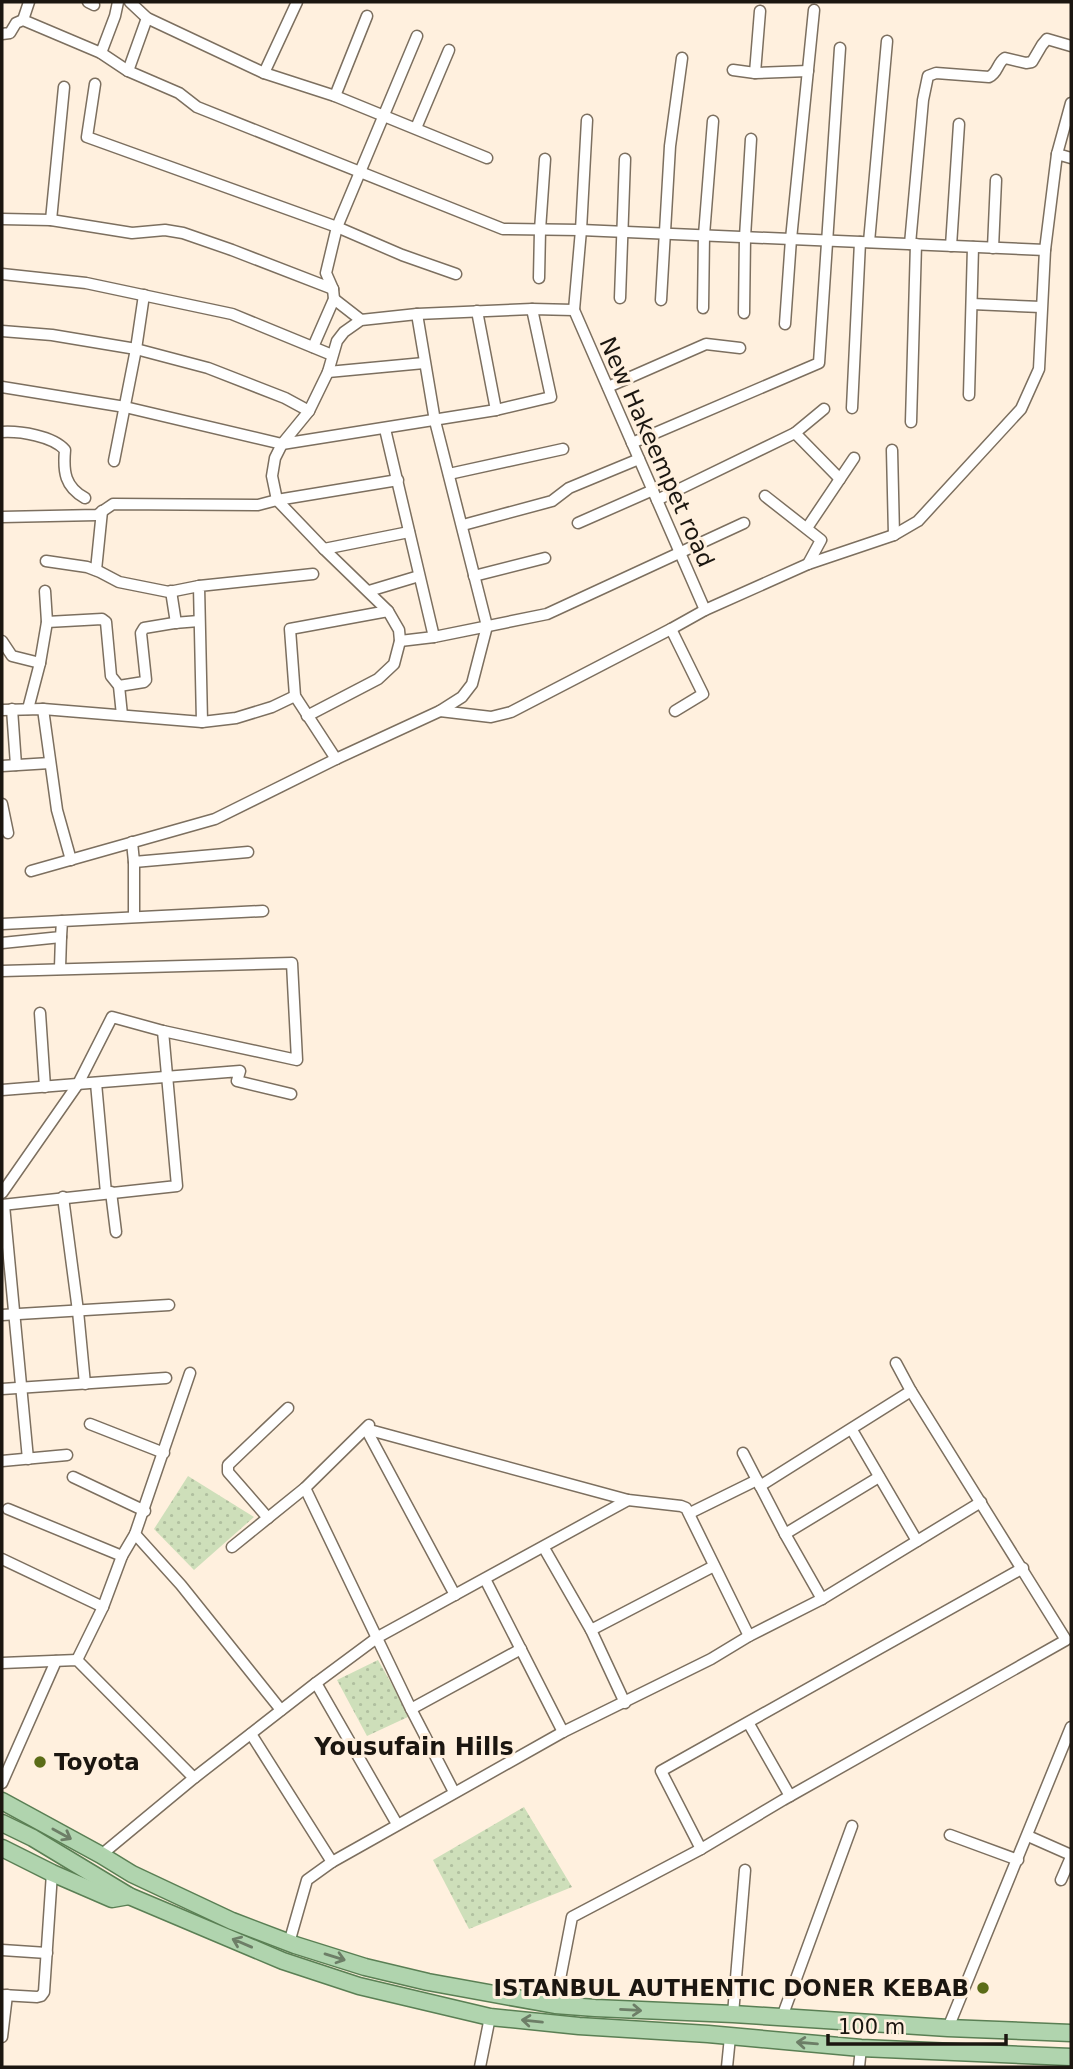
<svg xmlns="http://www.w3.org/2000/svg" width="1073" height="2069" font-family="'DejaVu Sans',sans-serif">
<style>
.park{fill:url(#park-dots)}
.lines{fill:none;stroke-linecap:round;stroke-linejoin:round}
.street-casing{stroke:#7c6f5f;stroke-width:13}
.primary-casing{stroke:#5a7f54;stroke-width:19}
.street{stroke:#fff;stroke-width:10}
.primary{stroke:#b0d4ae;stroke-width:16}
.oneway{stroke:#6d7e67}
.poi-dot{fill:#5b6c17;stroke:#fff0de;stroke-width:2.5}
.labels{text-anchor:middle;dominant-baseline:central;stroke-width:6;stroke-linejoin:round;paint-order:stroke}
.street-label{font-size:23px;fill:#1b1610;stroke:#fff0de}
.poi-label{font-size:23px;font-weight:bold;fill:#1b1610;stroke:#fff0de;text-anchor:start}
.neighbourhood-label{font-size:24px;font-weight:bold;fill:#1b1610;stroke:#fff0de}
</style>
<defs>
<pattern id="park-dots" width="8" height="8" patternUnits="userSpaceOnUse" patternTransform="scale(1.75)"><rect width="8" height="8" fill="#cedfba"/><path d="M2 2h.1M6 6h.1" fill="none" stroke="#b0bf9f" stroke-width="1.8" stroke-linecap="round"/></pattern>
</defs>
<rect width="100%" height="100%" fill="#fff0de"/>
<g class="park">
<path d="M 188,1476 L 254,1517 L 194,1570 L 154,1529 Z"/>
<path d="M 378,1660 L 410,1716 L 367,1736 L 337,1680 Z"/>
<path d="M 524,1807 L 572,1887 L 469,1929 L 433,1860 Z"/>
</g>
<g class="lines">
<g class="street-casing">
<g id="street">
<path d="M 88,2 L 94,5"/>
<path d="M 130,2 L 147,18 L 264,73 L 335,96 L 487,158"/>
<path d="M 23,20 L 29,2"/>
<path d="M 2,34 L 10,33 L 16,23 L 23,20 L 101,53 L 128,71 L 179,93 L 197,107 L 503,229 L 581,230 L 1045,250"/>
<path d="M 101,53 L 115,16 L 118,2"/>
<path d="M 733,70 L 755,73 L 808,71"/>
<path d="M 128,71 L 147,18"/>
<path d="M 264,73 L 297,2"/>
<path d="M 755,73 L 760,11"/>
<path d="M 95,84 L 87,137 L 337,227 L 402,255 L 456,274"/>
<path d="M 335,96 L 367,16"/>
<path d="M 587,120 L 581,230 L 574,310 L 705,610"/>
<path d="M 416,128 L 449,50"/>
<path d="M 1057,154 L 1071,103"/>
<path d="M 2,219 L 51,220 L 132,233 L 165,230 L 183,233 L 232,250 L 333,289"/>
<path d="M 51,220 L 64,87"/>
<path d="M 869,242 L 887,41"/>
<path d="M 910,244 L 923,100 L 928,76 L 936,73 L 989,77 C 998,73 997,63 1005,58 L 1026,63 L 1032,62 L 1042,45 L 1047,39 L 1071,46"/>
<path d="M 951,246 L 959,124"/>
<path d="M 993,248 L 996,180"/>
<path d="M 2,274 L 86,283 L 232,314 L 332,355"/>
<path d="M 539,278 L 540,230 L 545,159"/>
<path d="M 620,298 L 625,159"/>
<path d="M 334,299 L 361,320"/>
<path d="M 661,300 L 670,146 L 682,58"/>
<path d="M 972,304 L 1041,307"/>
<path d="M 703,308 L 704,235 L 713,121"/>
<path d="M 477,311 L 496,410"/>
<path d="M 744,313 L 745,237 L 751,139"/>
<path d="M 785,324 L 791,239 L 814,10"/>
<path d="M 2,331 L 52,335 L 136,349 L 208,368 L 285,398 L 309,411"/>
<path d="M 313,347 L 334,299 L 333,289 L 326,273 L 337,227 L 417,36"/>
<path d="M 328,372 L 424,363"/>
<path d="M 2,387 L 125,407 L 282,444 L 496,410 L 551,397 L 532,309"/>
<path d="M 608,387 L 706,344 L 740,348"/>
<path d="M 969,395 L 973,247"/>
<path d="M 852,408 L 860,242"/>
<path d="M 911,422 L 916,244"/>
<path d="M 385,429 L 434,637"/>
<path d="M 2,432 C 20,431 53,436 65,450 C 63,472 65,487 85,498"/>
<path d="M 795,433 L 840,479"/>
<path d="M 632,443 L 819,363 L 840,48"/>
<path d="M 892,450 L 894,535"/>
<path d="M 114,461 L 136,349 L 144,295"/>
<path d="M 449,474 L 563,449"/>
<path d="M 765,496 L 821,540 L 808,564"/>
<path d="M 657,500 L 795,433 L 824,409"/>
<path d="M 2,517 L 97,515 L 113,504 L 258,505 L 277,500 L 398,480"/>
<path d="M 578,523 L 653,490"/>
<path d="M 463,525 L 552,501 L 569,488 L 639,459"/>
<path d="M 807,528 L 854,458"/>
<path d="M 324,549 L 409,532"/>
<path d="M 46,561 L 87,567 L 100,572 L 119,582 L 169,592 L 199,586"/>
<path d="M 96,570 L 102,511"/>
<path d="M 474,576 L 545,558"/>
<path d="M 171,591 L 176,623"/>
<path d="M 369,591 L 419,576"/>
<path d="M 47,622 L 102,619 L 106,622 L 111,676 L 119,686 L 122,715"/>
<path d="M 671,629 L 703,694 L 675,711"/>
<path d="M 2,641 L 12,656 L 40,663"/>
<path d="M 400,641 L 434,637 L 547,614 L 744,523"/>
<path d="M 119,686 L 144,682 L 146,680 L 141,633 L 144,628 L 174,623 L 199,621"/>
<path d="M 12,709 L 16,765"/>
<path d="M 28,709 L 40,663 L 47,622 L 45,591"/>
<path d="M 43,709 L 57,810 L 71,860"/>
<path d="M 2,710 L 43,709 L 202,722 L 236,718 L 272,707 L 295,696"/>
<path d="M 440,711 L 491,717 L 511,712 L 671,629 L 705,610 L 808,564 L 894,535 L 918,521 L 1021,409 L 1039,369 L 1045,250 L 1057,154 L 1071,158"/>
<path d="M 307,716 L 378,679 L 394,664 L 400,641 L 399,630 L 388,611 L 324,549 L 277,500 L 272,476 L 275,458 L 282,444 L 309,411 L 328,372 L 337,341 L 344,332 L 361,320 L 417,314 L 532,309 L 574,310"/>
<path d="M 202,722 L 199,586 L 313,574"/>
<path d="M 336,759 L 295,696 L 290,629 L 388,611"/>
<path d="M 2,766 L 50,763"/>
<path d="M 2,804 L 8,833"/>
<path d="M 132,842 L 134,862 L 248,852"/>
<path d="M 134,862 L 134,916"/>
<path d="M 31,871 L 215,819 L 336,759 L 440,711 L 462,697 L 472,684 L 487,626 L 435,421 L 417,314"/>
<path d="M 2,924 L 62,921"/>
<path d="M 2,943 L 61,937 L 62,921 L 263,911"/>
<path d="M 60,968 L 61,937"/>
<path d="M 2,971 L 292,963 L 297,1060 L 163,1031 L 112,1017 L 78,1084 L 2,1193"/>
<path d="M 40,1013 L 45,1087"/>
<path d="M 96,1083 L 106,1193"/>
<path d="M 2,1090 L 240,1071 L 237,1081 L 291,1094"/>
<path d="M 111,1192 L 116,1232"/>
<path d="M 63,1197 L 78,1311 L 85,1384"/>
<path d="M 2,1205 L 177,1186 L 163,1031"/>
<path d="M 4,1205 L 28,1459"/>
<path d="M 2,1315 L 169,1305"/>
<path d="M 2,1389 L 166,1378"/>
<path d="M 90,1424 L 164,1453"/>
<path d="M 366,1429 L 628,1500 L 681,1506 L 686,1508 L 749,1636"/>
<path d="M 366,1429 L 455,1595"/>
<path d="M 852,1430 L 917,1541"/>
<path d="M 743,1453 L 785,1534 L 822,1599"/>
<path d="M 2,1461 L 67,1455"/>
<path d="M 73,1477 L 145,1511"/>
<path d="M 760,1486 L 911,1391 L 896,1363"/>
<path d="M 305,1488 L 411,1709 L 454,1792"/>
<path d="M 8,1509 L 122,1556"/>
<path d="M 690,1513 L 757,1480"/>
<path d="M 268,1518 L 228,1472 L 228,1465 L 288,1408"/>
<path d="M 135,1534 L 181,1585 L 281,1710"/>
<path d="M 785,1534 L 879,1477"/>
<path d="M 232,1547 L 305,1488 L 369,1425"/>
<path d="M 544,1548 L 591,1630 L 625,1703"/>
<path d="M 2,1559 L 103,1607"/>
<path d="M 485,1579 L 563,1732"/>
<path d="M 591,1630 L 714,1566"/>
<path d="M 77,1660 L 103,1607 L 122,1556 L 135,1534 L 190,1373"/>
<path d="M 2,1663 L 77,1660 L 194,1778"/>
<path d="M 316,1683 L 397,1824"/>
<path d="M 411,1709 L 521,1649"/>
<path d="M 749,1724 L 790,1796"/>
<path d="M 251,1734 L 332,1862"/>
<path d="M 2,1783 L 56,1661"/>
<path d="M 950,1835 L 1018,1860"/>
<path d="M 1028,1836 L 1071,1855"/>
<path d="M 701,1849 L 661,1771 L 1023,1568"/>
<path d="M 101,1855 L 194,1778 L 316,1683 L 378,1637 L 628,1500"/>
<path d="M 1061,1880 L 1071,1857"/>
<path d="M 289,1943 L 307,1880 L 332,1862 L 563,1732 L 711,1659 L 749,1636 L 822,1599 L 981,1502"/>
<path d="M 2,1950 L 47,1953"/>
<path d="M 2,1995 L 37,1997 L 41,1996 L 44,1992 L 52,1873"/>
<path d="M 555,2005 L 572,1917 L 701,1849 L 783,1800 L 1066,1640 L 911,1391"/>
<path d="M 733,2014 L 745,1870"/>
<path d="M 782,2017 L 852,1826"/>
<path d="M 948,2028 L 1071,1727"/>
<path d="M 2,2037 L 7,1995"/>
<path d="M 480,2067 L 490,2017"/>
<path d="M 727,2067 L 730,2037"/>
<path d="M 859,2067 L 861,2048"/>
</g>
</g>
<g class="primary-casing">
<g id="primary">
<path d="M 2,1801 L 101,1855 L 132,1874 L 232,1921 L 295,1945 L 365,1967 L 428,1982 L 555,2005 L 595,2008 L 733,2014 L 948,2028 L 1071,2033"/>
<path d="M 2,1823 L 33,1838 L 129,1896 L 283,1961 L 359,1986 L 490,2017 L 579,2026 L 708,2034 L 861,2048 L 1071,2057"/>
<path d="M 2,1848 L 52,1873 L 112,1899 L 129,1896"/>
</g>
</g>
<use href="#street" class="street"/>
<use href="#primary" class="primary"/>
</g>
<defs><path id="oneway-shaft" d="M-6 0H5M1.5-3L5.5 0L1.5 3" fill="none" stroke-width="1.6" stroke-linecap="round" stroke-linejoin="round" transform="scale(1.75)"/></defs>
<g class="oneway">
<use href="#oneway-shaft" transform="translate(62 1834) rotate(29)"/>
<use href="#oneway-shaft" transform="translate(242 1943) rotate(-157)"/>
<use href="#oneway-shaft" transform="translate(335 1957) rotate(17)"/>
<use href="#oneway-shaft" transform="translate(631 2010) rotate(3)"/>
<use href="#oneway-shaft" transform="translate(532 2021) rotate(-174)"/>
<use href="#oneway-shaft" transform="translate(807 2043) rotate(-175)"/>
</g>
<g class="poi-dot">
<circle cx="40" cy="1762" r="7"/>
<circle cx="983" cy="1988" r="7"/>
</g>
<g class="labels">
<g class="street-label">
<text transform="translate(657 452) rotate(66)">New Hakeempet road</text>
</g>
<g class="poi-label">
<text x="54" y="1762">Toyota</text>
<text x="969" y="1988" text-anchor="end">ISTANBUL AUTHENTIC DONER KEBAB</text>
</g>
<g class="neighbourhood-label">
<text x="414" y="1747">Yousufain Hills</text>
</g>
</g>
<rect width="1073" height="2069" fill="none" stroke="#1b1610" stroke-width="7"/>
<path d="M828 2034v10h178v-10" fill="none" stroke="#1b1610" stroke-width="3.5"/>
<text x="838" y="2034" font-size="21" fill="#1b1610" stroke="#fff0de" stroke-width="5" paint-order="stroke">100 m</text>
</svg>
